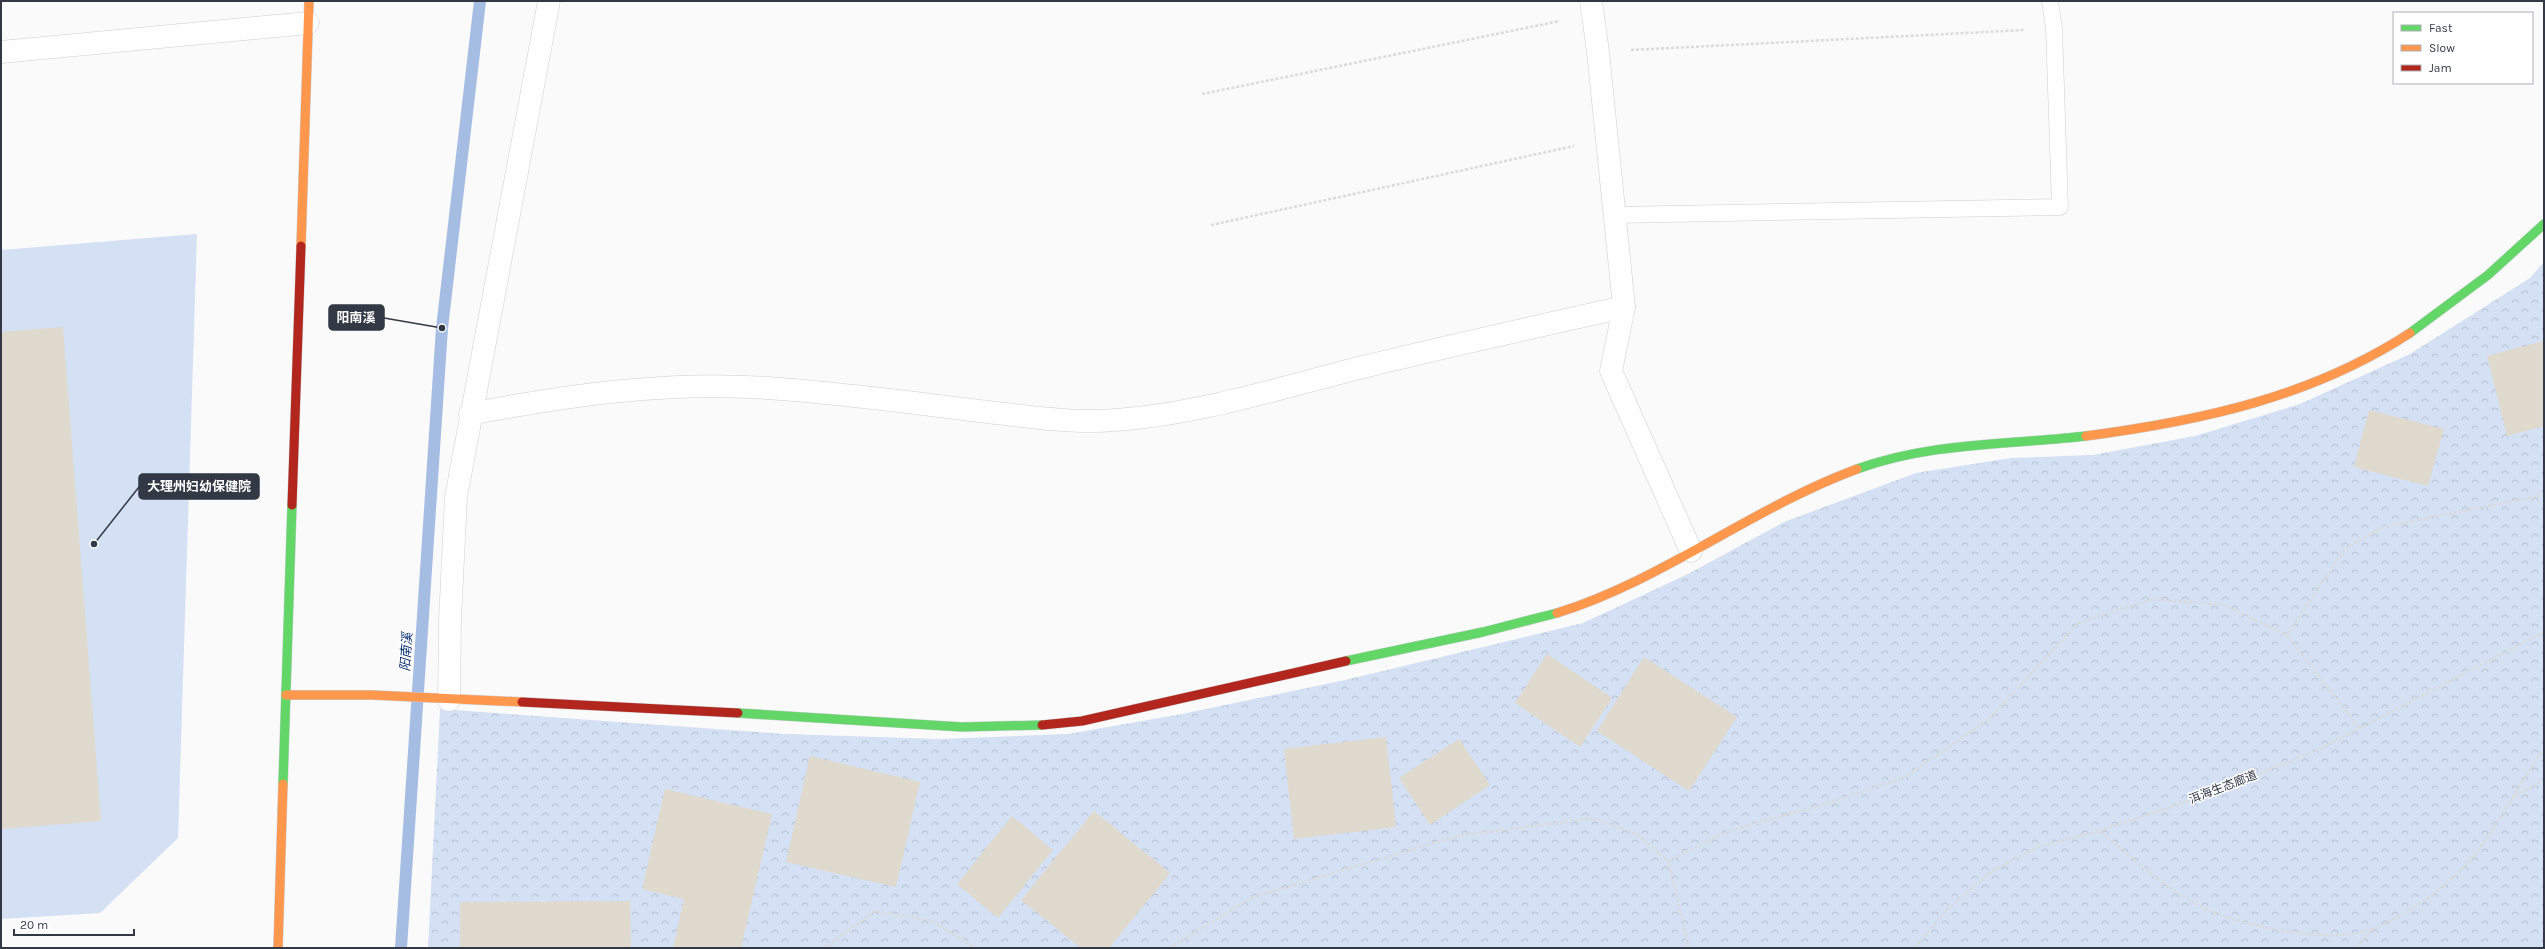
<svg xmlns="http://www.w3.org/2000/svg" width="2545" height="949" font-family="Karla,'Noto Sans SC',sans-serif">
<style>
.park{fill:url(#park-crowns)}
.pitch{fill:#d4e0f3}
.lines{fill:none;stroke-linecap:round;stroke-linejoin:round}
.stream{stroke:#a6bde3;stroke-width:12}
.building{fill:#e0d9cd}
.lane-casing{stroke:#cbcfd4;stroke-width:17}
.street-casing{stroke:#cbcfd4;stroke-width:23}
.fast-casing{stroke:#cbcfd4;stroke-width:10}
.slow-casing{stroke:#cbcfd4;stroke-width:10}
.jam-casing{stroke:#cbcfd4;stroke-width:10}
.path{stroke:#dadbdb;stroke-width:2.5;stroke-dasharray:3 2;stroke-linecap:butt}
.lane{stroke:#fefefe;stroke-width:16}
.street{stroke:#fefefe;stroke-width:22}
.fast{stroke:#63d668;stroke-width:9}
.slow{stroke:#ff974d;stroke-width:9}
.jam{stroke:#b3261e;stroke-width:9}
.labels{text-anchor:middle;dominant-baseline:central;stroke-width:3;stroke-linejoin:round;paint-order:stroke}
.street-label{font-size:12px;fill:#323945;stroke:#fff}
.water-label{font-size:13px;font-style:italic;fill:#0a3170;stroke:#fff}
.leader{fill:none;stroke:#323945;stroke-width:1.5}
.callout-dot{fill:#323945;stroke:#fff;stroke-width:1.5}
.callout{fill:#323945;stroke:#323945;stroke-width:1.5}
.callout-label{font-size:13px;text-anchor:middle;font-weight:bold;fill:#fff}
</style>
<defs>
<pattern id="park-crowns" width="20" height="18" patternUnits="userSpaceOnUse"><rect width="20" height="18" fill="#d4e0f3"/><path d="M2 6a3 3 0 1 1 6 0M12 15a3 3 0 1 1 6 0" fill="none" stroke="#b6c1d2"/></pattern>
</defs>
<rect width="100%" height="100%" fill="#fafafa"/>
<path class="park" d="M 2544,262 L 2544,948 L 428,948 L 440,709 L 785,734 L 939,739 L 1068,734 L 1182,714 L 1345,680 L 1583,623 L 1688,574 L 1784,522 L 1916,473 L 2011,458 L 2093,455 L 2195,436 L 2300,404 L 2410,354 L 2530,278 Z"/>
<path class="pitch" d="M 197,234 L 178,838 L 100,913 L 1,919 L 1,250 Z"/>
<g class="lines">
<path class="stream" d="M 401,948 L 442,328 L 480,1"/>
</g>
<g class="building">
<path d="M 63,327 L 101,821 L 1,829 L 1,332 Z"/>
<path d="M 2544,341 L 2544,426 L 2507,436 L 2487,356 Z"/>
<path d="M 2369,410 L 2444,429 L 2428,486 L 2354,467 Z"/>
<path d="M 1547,654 L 1612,698 L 1580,747 L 1515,703 Z"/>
<path d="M 1644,657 L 1737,717 L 1689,791 L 1597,731 Z"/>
<path d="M 1386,737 L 1396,827 L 1294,839 L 1284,749 Z"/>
<path d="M 1459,739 L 1490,785 L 1430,825 L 1399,778 Z"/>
<path d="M 810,756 L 920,782 L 896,887 L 786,862 Z"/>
<path d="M 665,789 L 772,814 L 741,948 L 673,948 L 684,899 L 642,889 Z"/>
<path d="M 1094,811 L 1170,873 L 1109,948 L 1081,948 L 1021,900 Z"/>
<path d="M 1012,816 L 1053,850 L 998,918 L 957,884 Z"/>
<path d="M 630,901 L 631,948 L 460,948 L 460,902 Z"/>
</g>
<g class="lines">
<g class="lane-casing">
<path id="lane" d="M 1614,215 L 2060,207 L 2054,28 L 2050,1"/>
</g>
<g class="street-casing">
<g id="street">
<path d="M 1591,1 L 1598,52 L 1624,307 L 1611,371 L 1691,551"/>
<path d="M 1,52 L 308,23"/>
<path d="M 470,414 C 569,395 668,381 768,388 C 839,393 909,402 979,411 C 1017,415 1057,422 1096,421 C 1184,418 1270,391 1355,369 C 1444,347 1534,327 1624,307"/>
<path d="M 449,700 L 450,621 L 456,497 L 549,1"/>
</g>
</g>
<g class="fast-casing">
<g id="fast">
<path d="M 2410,333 L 2488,275 L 2544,224"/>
<path d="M 1857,469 C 1931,442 2008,445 2086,436"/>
<path d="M 1346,661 L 1483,632 L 1557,613"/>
<path d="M 738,713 L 962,727 L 1042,725"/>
<path d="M 283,784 L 292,505"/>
</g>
</g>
<g class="slow-casing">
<g id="slow">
<path d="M 301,246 L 309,1"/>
<path d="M 2086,436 C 2200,421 2312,397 2410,333"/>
<path d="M 1557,613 C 1663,580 1752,508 1857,469"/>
<path d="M 286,695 L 372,695 L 522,702"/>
<path d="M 278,948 L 283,784"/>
</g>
</g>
<g class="jam-casing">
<g id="jam">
<path d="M 292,505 L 301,246"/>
<path d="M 522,702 L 738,713"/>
<path d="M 1042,725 L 1082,721 L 1346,661"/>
</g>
</g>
<g class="path">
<path d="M 1631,50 L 2025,30"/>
<path d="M 1202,94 L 1560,21"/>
<path d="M 1211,225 L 1574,146"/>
<path d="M 2287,635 L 2345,549 L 2383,527 L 2544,495"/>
<path d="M 2512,798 L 2544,780"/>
<path d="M 2100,831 C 2136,861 2174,897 2218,914 C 2254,928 2330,943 2367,931 C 2405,918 2454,883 2478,850 C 2503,818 2520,781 2544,749"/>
<path d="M 1668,861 L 1730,830 L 1819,806 L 1905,777 L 1989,719 L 2078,623 L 2152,599 L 2224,605 L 2287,635 L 2359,728"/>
<path d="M 824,948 L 875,911 L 932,921 L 976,948"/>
<path d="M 1169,948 L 1253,897 L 1458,836 L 1593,818 L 1638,835 L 1668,861 L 1689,948"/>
<path d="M 1915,948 L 1945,912 L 1989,873 L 2037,847 L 2099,831 L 2214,792 L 2320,749 L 2544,632"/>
<path d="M 2355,948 L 2374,928"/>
</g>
<use href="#lane" class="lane"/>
<use href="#street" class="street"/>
<use href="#fast" class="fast"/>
<use href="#slow" class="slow"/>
<use href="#jam" class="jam"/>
</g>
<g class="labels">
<g class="street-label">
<text transform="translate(2223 787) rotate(-21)">洱海生态廊道</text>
</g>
<g class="water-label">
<text transform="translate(406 652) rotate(-86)">阳南溪</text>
</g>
</g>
<path class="leader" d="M442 328L384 318M94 544L139 487"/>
<g class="callout-dot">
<circle cx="442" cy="328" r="4"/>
<circle cx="94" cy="544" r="4"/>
</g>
<g class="callout">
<rect x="329" y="305" width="55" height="25" rx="4"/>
<rect x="139" y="474" width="120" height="25" rx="4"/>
</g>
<g class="callout-label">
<text x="356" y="322">阳南溪</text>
<text x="199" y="491">大理州妇幼保健院</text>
</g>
<rect width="2545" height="949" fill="none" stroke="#323945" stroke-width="4"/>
<rect x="2393" y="12" width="140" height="72" fill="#ffffff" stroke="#adb0b5"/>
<rect x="2401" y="25" width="20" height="6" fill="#63d668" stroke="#adb0b5"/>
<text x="2429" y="32" font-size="12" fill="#323945">Fast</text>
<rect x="2401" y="45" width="20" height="6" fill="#ff974d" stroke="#adb0b5"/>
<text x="2429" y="52" font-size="12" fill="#323945">Slow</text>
<rect x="2401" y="65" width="20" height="6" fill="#b3261e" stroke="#adb0b5"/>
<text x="2429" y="72" font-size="12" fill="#323945">Jam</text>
<path d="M14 929v6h120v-6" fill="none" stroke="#323945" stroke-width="2"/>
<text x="20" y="929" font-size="12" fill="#323945" stroke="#ffffff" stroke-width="3" paint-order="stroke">20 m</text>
</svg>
